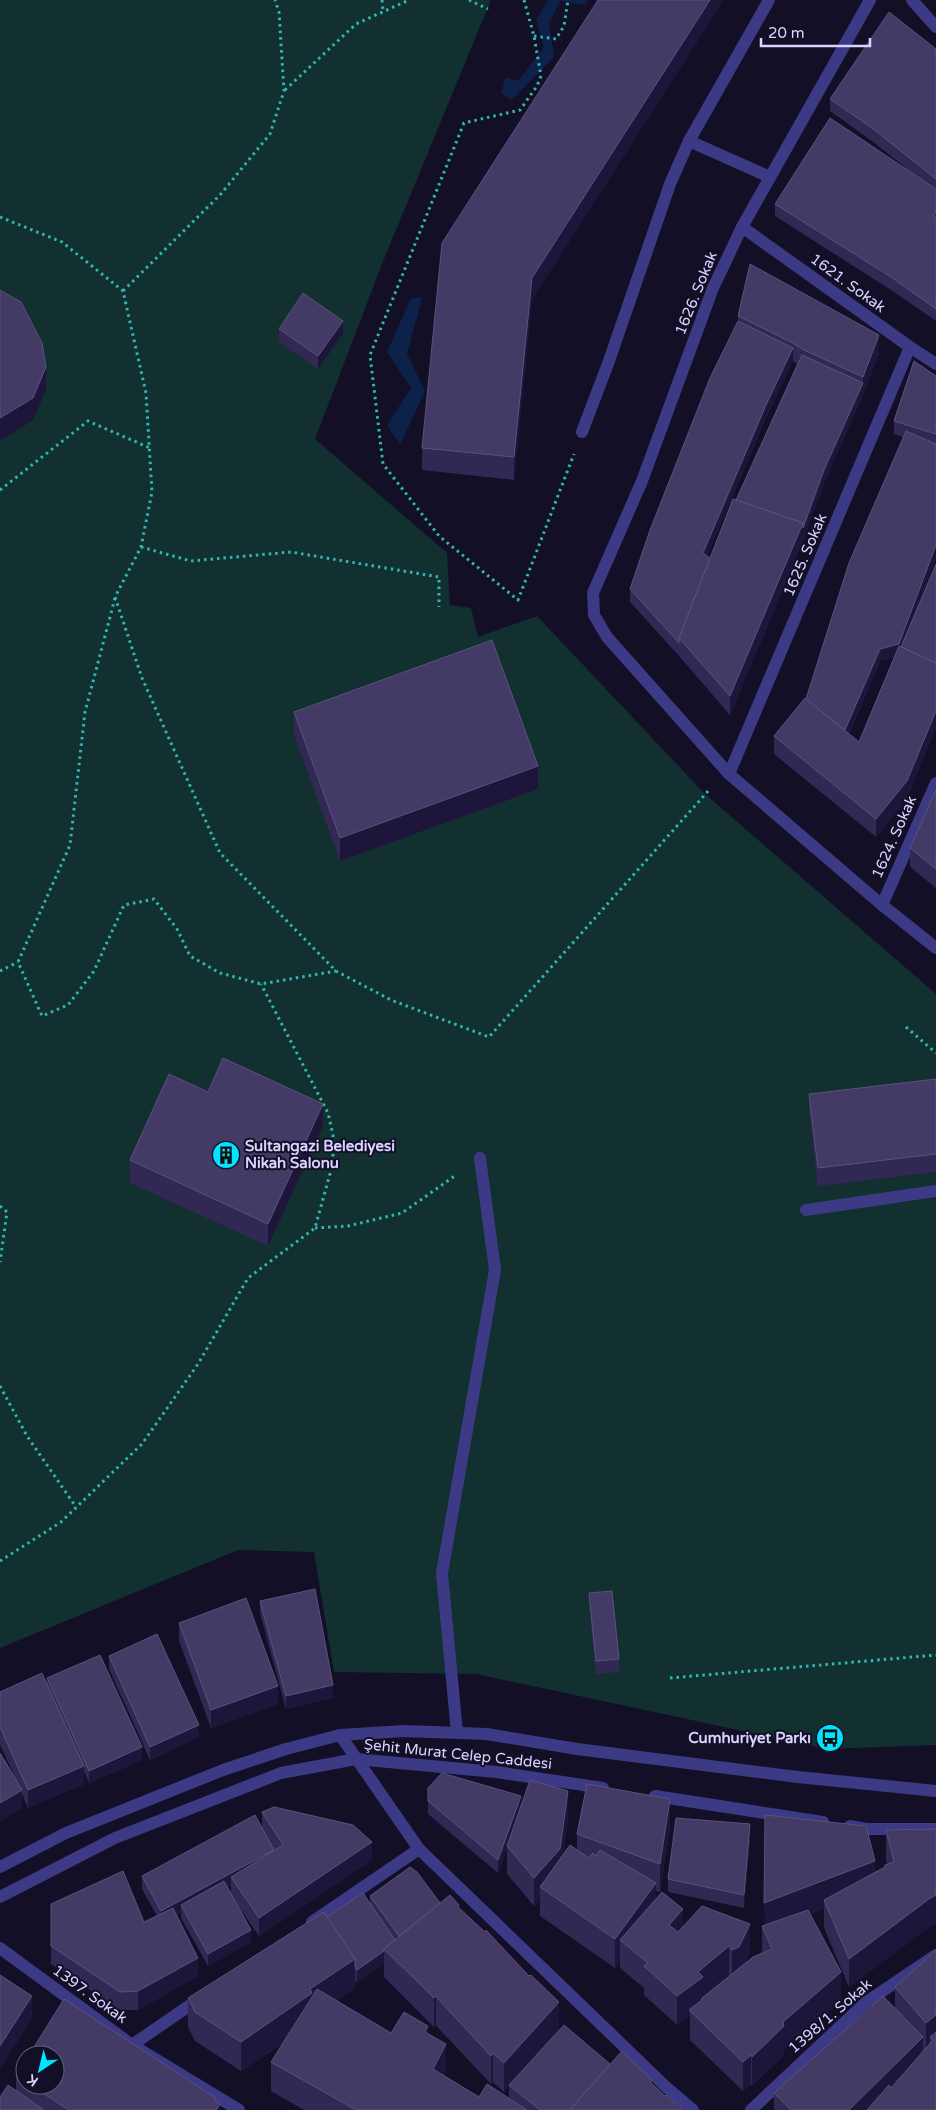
<svg xmlns="http://www.w3.org/2000/svg" width="936" height="2110" font-family="'Varela Round',sans-serif">
<style>
.green{fill:#12302f}
.water{fill:#0c2248}
.lines{fill:none;stroke-linecap:round;stroke-linejoin:round}
.path{stroke:#2fb8b0;stroke-width:3;stroke-dasharray:2.5 4;stroke-linecap:butt}
.minor{stroke:#3d3a85;stroke-width:12}
.wall{fill:#312854;fill-rule:evenodd}
.shaded-wall{fill:#1d163a}
.building{fill:#433a66;stroke:#5a527e}
.labels{text-anchor:middle;dominant-baseline:central;stroke-width:4;stroke-linejoin:round;paint-order:stroke}
.street-label{font-size:15px;fill:#d9d4ff;stroke:#130f26}
.poi-label{font-size:15px;font-weight:bold;fill:#d9d4ff;stroke:#130f26;text-anchor:start}
</style>
<rect width="100%" height="100%" fill="#130f26"/>
<path class="green" d="M 0,0 L 491,0 L 384,259 L 315,439 L 447,553 L 450,605 L 471,608 L 478,637 L 537,616 L 704,793 L 936,994 L 936,1745 L 827,1749 L 476,1674 L 334,1672 L 314,1552 L 238,1550 L 0,1648 Z"/>
<g class="water">
<path d="M 548,0 L 588,0 L 584,5 L 560,1 L 549,23 L 554,57 L 512,100 L 501,93 L 506,77 L 518,81 L 544,47 L 536,20 Z"/>
<path d="M 411,298 L 422,298 L 407,354 L 425,391 L 400,445 L 387,425 L 411,388 L 387,352 Z"/>
</g>
<g class="lines">
<g class="path">
<path d="M 382,0 L 383,11"/>
<path d="M 469,0 L 488,9"/>
<path d="M 524,0 L 534,36 L 541,76 L 537,86 L 520,110 L 464,123 L 370,355 L 383,464 L 439,536 L 518,600 L 574,454"/>
<path d="M 534,36 L 556,39 L 564,26 L 568,0"/>
<path d="M 285,90 L 356,24 L 409,0"/>
<path d="M 0,217 L 62,242 L 123,291 L 146,393 L 152,492 L 141,547 L 115,597 L 142,678 L 220,853 L 336,971 L 391,1000 L 489,1037 L 709,790"/>
<path d="M 123,291 L 220,195 L 270,134 L 284,91 L 279,12 L 275,0"/>
<path d="M 0,490 L 88,421 L 150,448"/>
<path d="M 141,547 L 191,561 L 291,552 L 439,577 L 439,607"/>
<path d="M 115,598 L 85,712 L 70,845 L 18,962 L 42,1016 L 68,1005 L 94,971 L 124,905 L 154,899 L 177,929 L 190,956 L 220,973 L 261,984 L 336,971"/>
<path d="M 0,971 L 18,962"/>
<path d="M 906,1027 L 936,1053"/>
<path d="M 0,1206 L 7,1212 L 0,1262"/>
<path d="M 315,1228 L 348,1226 L 402,1213 L 456,1175"/>
<path d="M 0,1386 L 27,1436 L 76,1507"/>
<path d="M 0,1561 L 61,1522 L 142,1444 L 198,1364 L 248,1278 L 315,1228 L 333,1163 L 333,1135 L 328,1113 L 261,984"/>
<path d="M 670,1678 L 936,1655"/>
</g>
<g class="minor">
<path d="M 870,0 L 742,227 L 713,288 L 642,481 L 593,593 L 594,615 L 607,637 L 729,774 L 882,905 L 936,948"/>
<path d="M 912,0 L 936,27"/>
<path d="M 689,141 L 770,177"/>
<path d="M 742,227 L 910,347 L 936,364"/>
<path d="M 582,432 L 609,361 L 670,184 L 689,141 L 769,0"/>
<path d="M 729,774 L 910,347"/>
<path d="M 882,905 L 936,783"/>
<path d="M 806,1210 L 936,1191"/>
<path d="M 457,1733 L 442,1573 L 495,1270 L 480,1158"/>
<path d="M 340,1735 L 419,1849 L 666,2087 L 693,2110"/>
<path d="M 655,1796 L 823,1822"/>
<path d="M 850,1826 L 867,1829 L 936,1829"/>
<path d="M 0,1867 L 66,1833 L 223,1770 L 286,1749 L 340,1735 L 404,1731 L 487,1734 L 577,1749 L 798,1777 L 936,1791"/>
<path d="M 0,1897 L 115,1838 L 281,1773 L 356,1759 L 496,1772 L 603,1788"/>
<path d="M 312,1922 L 419,1849"/>
<path d="M 0,1948 L 132,2045 L 239,2110"/>
<path d="M 132,2045 L 202,1997"/>
<path d="M 751,2110 L 865,2003 L 936,1955"/>
</g>
</g>
<g class="wall">
<path d="M 936,49 L 936,321 L 891,290 L 775,216 L 775,204 L 911,172 L 872,141 L 830,111 L 830,99 Z"/>
<path d="M 532,300 L 514,480 L 422,470 L 422,448 Z"/>
<path d="M 738,316 L 879,353 L 863,395 L 824,483 L 803,541 L 730,715 L 679,656 L 630,602 L 630,589 L 738,321 ZM 793,361 L 797,364 L 736,500 L 710,558 L 707,556 L 766,418 Z"/>
<path d="M 279,329 L 343,334 L 318,369 L 279,342 Z"/>
<path d="M 936,376 L 936,558 L 918,605 L 907,799 L 876,837 L 774,754 L 774,736 L 806,699 L 903,437 L 894,434 L 894,421 ZM 894,658 L 859,742 L 849,734 L 880,661 Z"/>
<path d="M 294,712 L 538,789 L 340,861 L 294,735 Z"/>
<path d="M 936,790 L 936,888 L 910,867 L 910,848 Z"/>
<path d="M 936,1079 L 936,1172 L 818,1186 L 809,1112 L 809,1094 Z"/>
<path d="M 208,1092 L 323,1126 L 268,1246 L 130,1183 L 130,1160 Z"/>
<path d="M 589,1593 L 619,1659 L 619,1672 L 596,1674 L 589,1606 Z"/>
<path d="M 260,1601 L 333,1698 L 286,1709 L 260,1613 Z"/>
<path d="M 179,1623 L 278,1704 L 211,1728 L 179,1641 Z"/>
<path d="M 109,1656 L 199,1737 L 150,1760 L 109,1669 Z"/>
<path d="M 47,1678 L 142,1760 L 89,1783 L 84,1771 L 84,1784 L 28,1808 L 22,1794 L 22,1808 L 0,1821 L 0,1753 L 15,1777 L 0,1745 L 0,1692 L 47,1684 Z"/>
<path d="M 428,1788 L 521,1804 L 568,1820 L 563,1855 L 577,1850 L 577,1834 L 670,1827 L 660,1892 L 656,1891 L 656,1899 L 683,1927 L 750,1953 L 744,1964 L 762,1953 L 762,1926 L 885,1867 L 885,1865 L 887,1864 L 886,1859 L 886,1830 L 929,1927 L 849,1987 L 824,1928 L 824,1909 L 810,1914 L 841,2001 L 784,2050 L 784,2055 L 752,2086 L 751,2084 L 743,2091 L 690,2040 L 690,2015 L 677,2025 L 644,1995 L 644,1988 L 620,1968 L 620,1961 L 615,1968 L 540,1916 L 540,1900 L 534,1906 L 507,1874 L 507,1848 L 498,1873 L 428,1814 ZM 729,1975 L 730,1976 L 708,1993 Z"/>
<path d="M 262,1812 L 372,1860 L 259,1936 L 234,1900 L 251,1942 L 208,1966 L 181,1918 L 181,1913 L 176,1915 L 198,1976 L 138,2010 L 120,2010 L 51,1964 L 51,1904 L 144,1922 L 157,1916 L 142,1889 L 142,1876 L 262,1828 ZM 231,1886 L 231,1894 L 227,1888 Z"/>
<path d="M 750,1837 L 744,1908 L 668,1892 L 668,1879 Z"/>
<path d="M 370,1896 L 440,1903 L 459,1908 L 559,2031 L 610,2064 L 652,2084 L 665,2096 L 683,2110 L 304,2110 L 271,2091 L 271,2062 L 284,2042 L 241,2071 L 195,2041 L 188,2027 L 188,1998 L 327,1917 L 370,1904 ZM 384,1964 L 384,1977 L 434,2027 L 436,2025 L 441,2031 L 491,2084 L 493,2082 L 504,2092 L 509,2086 L 509,2097 L 514,2102 L 479,2097 L 444,2076 L 446,2072 L 428,2034 L 391,2033 L 336,2001 L 355,1988 L 355,1980 L 357,1983 Z"/>
<path d="M 936,1950 L 936,2110 L 774,2110 L 774,2093 L 895,2009 L 895,1987 Z"/>
<path d="M 25,2062 L 25,2085 L 55,2085 L 216,2100 L 220,2110 L 0,2110 L 16,2090 L 16,2076 Z"/>
</g>
<g class="shaded-wall">
<path d="M 710,0 L 724,0 L 532,300 L 514,480 L 514,457 L 532,278 Z"/>
<path d="M 343,321 L 343,334 L 318,369 L 318,356 Z"/>
<path d="M 879,335 L 879,353 L 863,395 L 824,483 L 803,541 L 730,715 L 730,696 L 824,470 L 863,383 L 863,377 Z"/>
<path d="M 793,348 L 793,361 L 766,418 L 703,565 L 703,553 L 766,405 Z"/>
<path d="M 46,367 L 46,390 L 33,420 L 0,441 L 0,418 Z"/>
<path d="M 936,545 L 936,558 L 901,652 L 899,657 L 880,661 L 843,747 L 843,735 L 880,649 Z"/>
<path d="M 936,711 L 936,729 L 907,799 L 876,837 L 876,819 Z"/>
<path d="M 538,766 L 538,789 L 340,861 L 340,838 Z"/>
<path d="M 323,1104 L 323,1126 L 268,1246 L 268,1224 Z"/>
<path d="M 333,1685 L 333,1698 L 286,1709 L 286,1696 Z"/>
<path d="M 278,1686 L 278,1704 L 211,1728 L 211,1710 Z"/>
<path d="M 199,1725 L 199,1737 L 150,1760 L 150,1747 Z"/>
<path d="M 142,1747 L 142,1760 L 89,1783 L 89,1771 Z"/>
<path d="M 84,1766 L 84,1784 L 28,1808 L 28,1790 Z"/>
<path d="M 22,1790 L 22,1808 L 0,1821 L 0,1803 Z"/>
<path d="M 568,1791 L 568,1820 L 560,1878 L 540,1887 L 540,1900 L 534,1906 L 534,1878 Z"/>
<path d="M 521,1796 L 521,1809 L 507,1846 L 507,1848 L 498,1873 L 498,1860 Z"/>
<path d="M 670,1799 L 670,1827 L 660,1892 L 660,1864 Z"/>
<path d="M 750,1824 L 750,1837 L 744,1908 L 744,1895 Z"/>
<path d="M 372,1842 L 372,1860 L 259,1936 L 259,1918 Z"/>
<path d="M 274,1850 L 274,1863 L 231,1877 L 231,1886 L 184,1911 L 181,1905 L 181,1913 L 161,1924 L 161,1911 Z"/>
<path d="M 875,1861 L 875,1890 L 824,1900 L 824,1909 L 765,1932 L 764,1903 Z"/>
<path d="M 656,1883 L 656,1912 L 620,1940 L 620,1961 L 615,1968 L 615,1939 Z"/>
<path d="M 936,1895 L 936,1924 L 929,1927 L 849,1987 L 849,1959 L 929,1899 Z"/>
<path d="M 683,1909 L 683,1938 L 669,1925 Z"/>
<path d="M 750,1924 L 750,1953 L 739,1976 L 732,1979 L 732,1950 Z"/>
<path d="M 251,1930 L 251,1942 L 208,1966 L 208,1954 Z"/>
<path d="M 729,1946 L 729,1975 L 703,1997 L 702,2000 L 701,1999 L 701,2007 L 690,2009 L 690,2015 L 677,2025 L 677,1996 L 698,1972 Z"/>
<path d="M 384,1951 L 384,1964 L 357,1983 L 357,1970 Z"/>
<path d="M 198,1958 L 198,1976 L 138,2010 L 138,1991 Z"/>
<path d="M 355,1959 L 355,1988 L 312,2017 L 312,2022 L 241,2071 L 241,2042 L 310,1989 Z"/>
<path d="M 841,1972 L 841,2001 L 784,2050 L 784,2055 L 752,2086 L 752,2057 L 783,2022 Z"/>
<path d="M 32,1996 L 32,2019 L 0,2069 L 0,2046 Z"/>
<path d="M 436,1996 L 436,2025 L 434,2027 L 434,1998 Z"/>
<path d="M 559,2002 L 559,2031 L 509,2085 L 509,2086 L 504,2092 L 504,2063 Z"/>
<path d="M 936,2015 L 936,2043 L 930,2037 L 930,2048 L 926,2052 L 926,2023 Z"/>
<path d="M 428,2026 L 428,2055 L 425,2032 Z"/>
<path d="M 923,2037 L 923,2066 L 878,2110 L 849,2110 Z"/>
<path d="M 446,2044 L 446,2072 L 433,2098 L 433,2069 Z"/>
<path d="M 493,2053 L 493,2082 L 491,2084 L 491,2056 Z"/>
<path d="M 751,2055 L 751,2084 L 743,2091 L 743,2062 Z"/>
<path d="M 220,2104 L 220,2110 L 216,2110 Z"/>
</g>
<g class="building">
<path d="M 598,0 L 710,0 L 532,278 L 514,457 L 422,448 L 442,243 Z"/>
<path d="M 889,12 L 936,49 L 936,179 L 872,128 L 830,99 Z"/>
<path d="M 830,118 L 936,189 L 936,213 L 933,216 L 936,218 L 936,309 L 891,277 L 775,204 Z"/>
<path d="M 750,264 L 879,335 L 863,377 L 802,349 L 793,343 L 738,316 Z"/>
<path d="M 0,290 L 21,302 L 42,343 L 46,367 L 33,398 L 0,418 Z"/>
<path d="M 303,293 L 343,321 L 318,356 L 279,329 Z"/>
<path d="M 738,321 L 793,348 L 766,405 L 703,553 L 710,558 L 679,638 L 679,643 L 630,589 L 650,530 L 710,378 Z"/>
<path d="M 802,355 L 863,383 L 824,470 L 803,528 L 803,523 L 736,500 Z"/>
<path d="M 914,361 L 936,376 L 936,434 L 894,421 Z"/>
<path d="M 906,431 L 936,444 L 936,545 L 899,644 L 880,649 L 845,730 L 806,699 L 849,563 Z"/>
<path d="M 733,499 L 803,523 L 730,696 L 679,638 Z"/>
<path d="M 936,564 L 936,663 L 901,647 Z"/>
<path d="M 492,640 L 538,766 L 340,838 L 294,712 Z"/>
<path d="M 899,646 L 936,663 L 936,711 L 907,781 L 876,819 L 774,736 L 805,698 L 859,742 Z"/>
<path d="M 936,790 L 936,869 L 910,848 Z"/>
<path d="M 223,1058 L 323,1104 L 268,1224 L 130,1160 L 169,1074 L 208,1092 Z"/>
<path d="M 936,1079 L 936,1154 L 818,1168 L 809,1094 Z"/>
<path d="M 315,1589 L 333,1685 L 286,1696 L 260,1601 Z"/>
<path d="M 612,1591 L 619,1659 L 596,1661 L 589,1593 Z"/>
<path d="M 246,1598 L 278,1686 L 211,1710 L 179,1623 Z"/>
<path d="M 157,1634 L 199,1725 L 150,1747 L 109,1656 Z"/>
<path d="M 100,1655 L 142,1747 L 89,1771 L 47,1678 Z"/>
<path d="M 42,1673 L 84,1766 L 28,1790 L 0,1727 L 0,1692 Z"/>
<path d="M 0,1753 L 22,1790 L 0,1803 Z"/>
<path d="M 442,1773 L 521,1796 L 498,1860 L 428,1801 L 428,1788 Z"/>
<path d="M 530,1780 L 568,1791 L 560,1849 L 534,1878 L 507,1846 Z"/>
<path d="M 587,1784 L 670,1799 L 660,1864 L 577,1834 Z"/>
<path d="M 274,1807 L 353,1825 L 372,1842 L 259,1918 L 231,1877 L 283,1845 L 262,1812 Z"/>
<path d="M 255,1815 L 274,1850 L 161,1911 L 142,1876 Z"/>
<path d="M 765,1815 L 866,1826 L 875,1861 L 764,1903 Z"/>
<path d="M 676,1818 L 750,1824 L 744,1895 L 668,1879 Z"/>
<path d="M 936,1829 L 936,1895 L 929,1899 L 849,1959 L 824,1900 L 885,1867 L 885,1865 L 894,1862 L 886,1830 Z"/>
<path d="M 570,1845 L 589,1858 L 593,1853 L 596,1856 L 600,1850 L 656,1883 L 615,1939 L 540,1887 Z"/>
<path d="M 410,1867 L 417,1872 L 440,1903 L 399,1936 L 370,1896 Z"/>
<path d="M 123,1871 L 144,1922 L 173,1908 L 198,1958 L 138,1991 L 120,1992 L 51,1946 L 51,1904 Z"/>
<path d="M 224,1881 L 251,1930 L 208,1954 L 181,1905 Z"/>
<path d="M 662,1892 L 683,1909 L 669,1925 L 678,1932 L 702,1906 L 750,1924 L 739,1947 L 732,1950 L 729,1946 L 698,1972 L 703,1977 L 677,1996 L 644,1966 L 648,1963 L 620,1940 Z"/>
<path d="M 363,1893 L 395,1940 L 384,1949 L 384,1951 L 357,1970 L 355,1967 L 355,1959 L 327,1917 Z"/>
<path d="M 450,1895 L 459,1905 L 458,1907 L 485,1932 L 486,1930 L 529,1976 L 531,1975 L 559,2002 L 504,2063 L 493,2053 L 491,2056 L 441,2002 L 436,1996 L 434,1998 L 384,1949 Z"/>
<path d="M 808,1910 L 841,1972 L 783,2022 L 784,2026 L 752,2057 L 751,2055 L 743,2062 L 690,2011 L 690,2009 L 702,2000 L 701,1999 L 753,1957 L 772,1949 L 762,1926 Z"/>
<path d="M 324,1912 L 355,1959 L 310,1989 L 312,1993 L 241,2042 L 195,2012 L 188,1998 Z"/>
<path d="M 936,1950 L 936,2015 L 926,2023 L 895,1987 Z"/>
<path d="M 0,1975 L 32,1996 L 0,2046 Z"/>
<path d="M 317,1989 L 391,2033 L 404,2012 L 428,2026 L 425,2032 L 446,2044 L 433,2069 L 479,2097 L 487,2084 L 527,2110 L 356,2110 L 271,2062 Z"/>
<path d="M 883,1996 L 923,2037 L 849,2110 L 791,2110 L 774,2093 Z"/>
<path d="M 64,1999 L 216,2098 L 215,2100 L 220,2104 L 216,2110 L 69,2110 L 30,2085 L 55,2085 L 55,2055 L 29,2055 Z"/>
<path d="M 564,2025 L 610,2064 L 570,2110 L 540,2110 L 509,2085 Z"/>
<path d="M 936,2032 L 936,2110 L 867,2110 L 889,2085 L 891,2088 L 933,2040 L 930,2037 Z"/>
<path d="M 622,2051 L 652,2080 L 650,2082 L 665,2096 L 666,2095 L 683,2110 L 570,2110 Z"/>
<path d="M 25,2062 L 25,2082 L 16,2076 Z"/>
<path d="M 8,2085 L 44,2110 L 0,2110 L 0,2097 Z"/>
</g>
<defs>
<g id="building-disc" transform="scale(1.4375)"><circle r="9.5" fill="#00e5ff" stroke="#130f26"/><path d="M-4-6H4V6H1V3H-1V6H-4ZM-2.5-4.3h1.7v1.8h-1.7ZM.8-4.3h1.7v1.8H.8ZM-2.5-1h1.7V.8h-1.7ZM.8-1h1.7V.8H.8Z" fill="#111"/></g>
<g id="bus-disc" transform="scale(1.4375)"><circle r="9.5" fill="#00e5ff" stroke="#130f26"/><path d="M-5-6H5V4H4V6H2V4H-2V6H-4V4H-5ZM-3.5-4V0h7V-4ZM-3.5 1.2v1.5H-2V1.2ZM2 1.2v1.5H3.5V1.2Z" fill="#111"/></g>
</defs>
<g fill-rule="evenodd">
<use href="#building-disc" x="226" y="1155"/>
<use href="#bus-disc" x="830" y="1738"/>
</g>
<g class="labels">
<g class="street-label">
<text transform="translate(848 283) rotate(36)">1621. Sokak</text>
<text transform="translate(696 293) rotate(-68)">1626. Sokak</text>
<text transform="translate(805 555) rotate(-67)">1625. Sokak</text>
<text transform="translate(894 837) rotate(-66)">1624. Sokak</text>
<text transform="translate(458 1754) rotate(6)">Şehit Murat Celep Caddesi</text>
<text transform="translate(90 1994) rotate(36)">1397. Sokak</text>
<text transform="translate(830 2016) rotate(-41)">1398/1. Sokak</text>
</g>
<g class="poi-label">
<text x="245" y="1146">Sultangazi Belediyesi<tspan x="245" dy="17">Nikah Salonu</tspan></text>
<text x="811" y="1738" text-anchor="end">Cumhuriyet Parkı</text>
</g>
</g>
<g transform="translate(40 2070) rotate(215)"><circle r="24" fill="#130f26" stroke="#625e7d"/>
<path d="M0-4L9 19L0 12L-9 19Z" fill="#00e5ff"/>
<text y="-8" font-size="14" font-weight="bold" text-anchor="middle" fill="#d9d4ff">K</text>
</g>
<path d="M761 38v8h109v-8" fill="none" stroke="#d9d4ff" stroke-width="2.5"/>
<text x="768" y="38" font-size="15" fill="#d9d4ff" stroke="#130f26" stroke-width="4" paint-order="stroke">20 m</text>
</svg>
